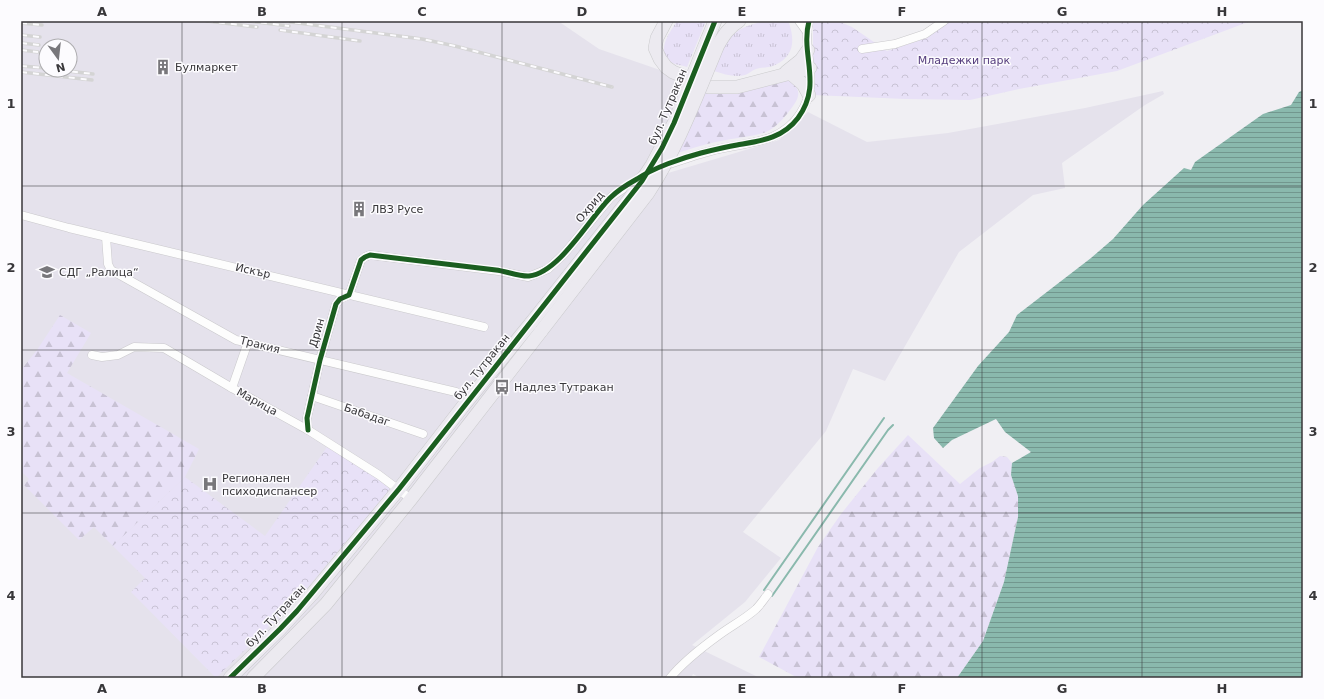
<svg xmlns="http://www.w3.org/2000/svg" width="1324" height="699" font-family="'DejaVu Sans',sans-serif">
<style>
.built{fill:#e5e2ec;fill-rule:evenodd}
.grass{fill:url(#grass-tufts)}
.forest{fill:url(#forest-firs)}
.park{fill:url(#park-crowns)}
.water{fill:url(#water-rules)}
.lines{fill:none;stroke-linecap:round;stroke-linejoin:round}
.stream{stroke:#8ab9ad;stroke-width:2}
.street-casing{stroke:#cac9cc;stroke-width:9}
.primary-casing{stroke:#cacacc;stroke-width:14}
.street{stroke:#fdfdfd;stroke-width:8}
.primary{stroke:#eceaf0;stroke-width:13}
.rail-casing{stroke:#d4d4d4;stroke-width:3.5}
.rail{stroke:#fcfbfe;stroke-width:2;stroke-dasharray:6;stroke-linecap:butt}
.primary-bridge-casing{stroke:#cacacc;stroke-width:14;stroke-linecap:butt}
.primary-bridge{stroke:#eceaf0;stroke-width:13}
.cycleway-casing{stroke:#fcfbfe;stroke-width:8}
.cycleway{stroke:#1b5e20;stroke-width:5}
.grid{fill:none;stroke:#38373a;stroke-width:1;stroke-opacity:0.55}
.labels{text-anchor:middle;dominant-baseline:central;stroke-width:3;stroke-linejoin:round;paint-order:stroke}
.park-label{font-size:11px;fill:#553d7d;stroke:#fcfbfe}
.poi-label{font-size:11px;fill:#38373a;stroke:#fcfbfe;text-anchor:start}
.street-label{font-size:11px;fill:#38373a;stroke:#fcfbfe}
.neatline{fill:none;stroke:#38373a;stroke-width:1.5}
.grid-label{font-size:13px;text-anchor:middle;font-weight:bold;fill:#38373a}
</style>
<defs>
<pattern id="grass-tufts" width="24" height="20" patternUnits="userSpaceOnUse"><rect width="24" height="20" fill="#e8e1f7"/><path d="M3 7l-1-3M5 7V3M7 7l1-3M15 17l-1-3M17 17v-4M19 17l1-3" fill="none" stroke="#c8c2d4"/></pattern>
<pattern id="forest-firs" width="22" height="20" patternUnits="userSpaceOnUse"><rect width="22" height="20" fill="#e8e1f7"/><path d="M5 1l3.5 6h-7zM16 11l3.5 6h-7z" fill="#c8c2d4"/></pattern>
<pattern id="park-crowns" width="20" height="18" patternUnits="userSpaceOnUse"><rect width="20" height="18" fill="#e8e1f7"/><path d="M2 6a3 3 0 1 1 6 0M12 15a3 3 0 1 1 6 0" fill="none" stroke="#c8c2d4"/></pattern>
<pattern id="water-rules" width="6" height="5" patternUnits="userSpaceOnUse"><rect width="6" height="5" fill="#8ab9ad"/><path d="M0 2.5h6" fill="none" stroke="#72978e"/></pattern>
</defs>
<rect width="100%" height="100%" fill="#f0eff3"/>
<path class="built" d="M 21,21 L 558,21 L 599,49 L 660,70 L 701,89 L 658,176 L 779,140 L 808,112 L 867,142 L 948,133 L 1085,108 L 1163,91 L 1164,94 L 1145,105 L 1062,163 L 1065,188 L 1033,195 L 959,252 L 885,381 L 853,369 L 826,431 L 743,532 L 781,558 L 745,602 L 692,645 L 760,678 L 700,678 L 693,674 L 691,678 L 21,678 ZM 46,46 L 70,46 L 70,70 L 46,70 Z"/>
<g class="grass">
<path d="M 677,21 L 706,21 L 687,67 C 681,65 670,64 667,59 C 658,46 671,31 677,21 Z"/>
<path d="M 765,21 L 785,21 L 789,23 C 795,41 794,56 775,65 C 769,68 762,67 756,69 C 752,70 749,74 745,75 C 735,78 724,74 714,71 C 726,39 729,29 765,21 Z"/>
</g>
<g class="forest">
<path d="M 784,78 C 806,89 799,99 787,114 C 782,120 774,129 766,132 C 755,136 734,138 721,141 C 704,144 687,150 671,155 L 703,90 L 717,93 L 736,94 Z"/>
<path d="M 60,315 L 91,333 L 67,373 L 199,449 L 185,477 L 113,546 L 94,527 L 79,540 L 24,485 L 29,479 L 21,471 L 21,370 L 37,350 Z"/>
<path d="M 908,435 L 960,484 L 980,468 L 992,462 L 1000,456 L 1007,457 L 1012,463 L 1011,475 L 1018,496 L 1018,517 L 1004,582 L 983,641 L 957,678 L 798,678 L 759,657 L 818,547 L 841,514 L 878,468 Z"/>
</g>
<g class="park">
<path d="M 813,21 L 838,21 L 852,27 L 887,51 L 927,38 L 948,21 L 1251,21 L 1117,71 L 1019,89 L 970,100 L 905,99 L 813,95 Z"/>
<path d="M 327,447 L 371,474 L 390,489 L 302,594 L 216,678 L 131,592 L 145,578 L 113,546 L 185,477 L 265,536 Z"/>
</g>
<path class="water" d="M 1303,90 L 1303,678 L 957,678 L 983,641 L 1004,582 L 1018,517 L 1018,496 L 1011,475 L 1012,463 L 1031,452 L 1005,432 L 996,419 L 952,440 L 943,448 L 934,438 L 933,428 L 978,366 L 1009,332 L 1017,315 L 1091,258 L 1113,239 L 1143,205 L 1184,168 L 1191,170 L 1195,162 L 1263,114 L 1291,105 L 1299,92 Z"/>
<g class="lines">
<g class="stream">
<path d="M 764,590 L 884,418"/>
<path d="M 772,596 L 888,430 L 893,425"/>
</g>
<g class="street-casing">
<g id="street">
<path d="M 799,21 L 807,32"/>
<path d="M 862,49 L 895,44 L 925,34 L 944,21"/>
<path d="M 664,166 C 682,160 700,153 719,149 C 750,142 781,143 800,114 C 805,106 809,97 810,88 C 813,66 803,43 809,21"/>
<path d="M 21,215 L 69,228 L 484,327"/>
<path d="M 106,237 L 108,264 L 111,270 L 236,340 L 456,392"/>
<path d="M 92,355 L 102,357 L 118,355 L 134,347 L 164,348 L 232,388 L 308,430 L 379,475 L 411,499"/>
<path d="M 232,388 L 248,342"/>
<path d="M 312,396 L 423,434"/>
<path d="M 308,430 L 307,418 L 320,360 L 336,304 L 340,299 L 349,295 L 361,260 L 365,257 L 370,255 L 499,271 L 528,277 L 548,269 L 564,254 L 611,197 L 642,176"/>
<path d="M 670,678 C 684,661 701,648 719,635 C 731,626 745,619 756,609 C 761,604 764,599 768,594"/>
</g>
</g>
<g class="primary-casing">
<g id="primary">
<path d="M 666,21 L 657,38 L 655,48 L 660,59 L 666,67 L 673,72 L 709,87 L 737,87 L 810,68"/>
<path d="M 707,40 L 715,21"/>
<path d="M 718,45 C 724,35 729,27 739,21"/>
<path d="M 786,72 L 801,60 L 808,50"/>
<path d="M 790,73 L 803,84 L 809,95"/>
<path d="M 230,678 L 280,629 L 313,593 L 399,489 L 464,405 L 531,323"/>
<path d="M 253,678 L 326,604 L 411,499 L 542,330"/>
</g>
</g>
<use href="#street" class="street"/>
<use href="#primary" class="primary"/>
<g class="rail-casing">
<g id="rail">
<path d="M 207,21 L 257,27"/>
<path d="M 249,21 L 289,26"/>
<path d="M 283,21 L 422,39 L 455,46 L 612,87"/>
<path d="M 21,23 L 42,25"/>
<path d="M 280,30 L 360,41"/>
<path d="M 21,35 L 40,37"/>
<path d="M 21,43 L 39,45"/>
<path d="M 21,50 L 38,52"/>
<path d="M 21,66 L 46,68"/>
<path d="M 60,70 L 93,74"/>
<path d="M 21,72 L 92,80"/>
</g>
</g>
<use href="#rail" class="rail"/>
<g class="primary-bridge-casing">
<g id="primary-bridge">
<path d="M 531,323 L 630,198 L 652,165 L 674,123 L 707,40"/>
<path d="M 542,330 L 648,193 C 678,147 697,95 718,45"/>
</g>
</g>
<use href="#primary-bridge" class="primary-bridge"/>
<g class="cycleway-casing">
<g id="cycleway">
<path d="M 308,430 L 307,418 L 320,360 L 336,304 L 340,299 L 349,295 L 361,260 L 365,257 L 370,255 C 412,260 454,265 496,270 C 505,271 521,277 529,276 C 559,273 589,219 610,198 C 617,191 628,184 637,179 C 653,168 682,158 701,153 C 713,150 725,147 737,145 C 760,141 782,139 798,118 C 823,84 800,55 809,21"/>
<path d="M 230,678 L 280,629 L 297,611 L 399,489 L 642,181 L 662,148 L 674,123 L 715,21"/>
</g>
</g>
<use href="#cycleway" class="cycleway"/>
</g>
<path class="grid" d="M 182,21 L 182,678M 342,21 L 342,678M 502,21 L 502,678M 662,21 L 662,678M 822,21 L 822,678M 982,21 L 982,678M 1142,21 L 1142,678M 21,186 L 1303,186M 21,350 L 1303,350M 21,513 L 1303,513"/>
<defs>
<g id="building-bare" transform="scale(1.2)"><path d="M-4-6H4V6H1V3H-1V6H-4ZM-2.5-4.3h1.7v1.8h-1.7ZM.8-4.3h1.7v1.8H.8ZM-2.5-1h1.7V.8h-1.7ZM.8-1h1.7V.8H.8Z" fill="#78777b" stroke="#fcfbfe" stroke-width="2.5" paint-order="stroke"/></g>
<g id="school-bare" transform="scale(1.2)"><path d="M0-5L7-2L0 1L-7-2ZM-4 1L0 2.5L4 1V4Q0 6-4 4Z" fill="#78777b" stroke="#fcfbfe" stroke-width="2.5" paint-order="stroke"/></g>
<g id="bus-bare" transform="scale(1.2)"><path d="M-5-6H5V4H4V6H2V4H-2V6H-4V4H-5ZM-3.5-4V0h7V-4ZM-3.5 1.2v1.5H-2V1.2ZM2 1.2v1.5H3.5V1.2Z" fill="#78777b" stroke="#fcfbfe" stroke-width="2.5" paint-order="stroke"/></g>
<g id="hospital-bare" transform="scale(1.2)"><path d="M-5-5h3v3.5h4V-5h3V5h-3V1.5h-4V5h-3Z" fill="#78777b" stroke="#fcfbfe" stroke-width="2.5" paint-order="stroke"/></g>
</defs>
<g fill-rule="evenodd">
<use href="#building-bare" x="163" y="67"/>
<use href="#building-bare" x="359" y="209"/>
<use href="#school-bare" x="47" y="272"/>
<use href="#bus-bare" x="502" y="387"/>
<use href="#hospital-bare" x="210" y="484"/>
</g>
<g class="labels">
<g class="park-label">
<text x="964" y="60">Младежки парк</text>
</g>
<g class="poi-label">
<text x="175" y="67">Булмаркет</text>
<text x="371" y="209">ЛВЗ Русе</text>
<text x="59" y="272">СДГ „Ралица“</text>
<text x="514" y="387">Надлез Тутракан</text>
<text x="222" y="478">Регионален<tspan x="222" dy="13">психодиспансер</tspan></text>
</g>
<g class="street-label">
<text transform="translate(668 107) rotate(-67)">бул. Тутракан</text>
<text transform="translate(590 207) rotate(-50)">Охрид</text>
<text transform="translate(253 271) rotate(13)">Искър</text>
<text transform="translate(317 333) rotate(-74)">Дрин</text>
<text transform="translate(260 345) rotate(14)">Тракия</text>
<text transform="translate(482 367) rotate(-51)">бул. Тутракан</text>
<text transform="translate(257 402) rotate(29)">Марица</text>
<text transform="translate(367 415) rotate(19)">Бабадаг</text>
<text transform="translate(276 616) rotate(-47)">бул. Тутракан</text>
</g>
</g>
<rect width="1324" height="699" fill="none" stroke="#fcfbfe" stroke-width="44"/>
<g transform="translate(58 58) rotate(165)"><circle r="19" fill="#fcfbfe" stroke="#aeadb0"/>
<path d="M0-3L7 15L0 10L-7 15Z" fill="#78777b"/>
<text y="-6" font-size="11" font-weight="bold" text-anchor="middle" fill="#38373a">N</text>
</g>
<rect x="22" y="22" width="1280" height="655" class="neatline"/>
<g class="grid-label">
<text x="102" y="16">A</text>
<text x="262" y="16">B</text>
<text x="422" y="16">C</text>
<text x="582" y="16">D</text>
<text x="742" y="16">E</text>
<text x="902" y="16">F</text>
<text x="1062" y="16">G</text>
<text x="1222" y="16">H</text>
<text x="11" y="108">1</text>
<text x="1313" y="108">1</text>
<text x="11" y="272">2</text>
<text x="1313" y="272">2</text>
<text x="11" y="436">3</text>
<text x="1313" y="436">3</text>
<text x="11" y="600">4</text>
<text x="1313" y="600">4</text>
<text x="102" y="693">A</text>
<text x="262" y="693">B</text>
<text x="422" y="693">C</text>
<text x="582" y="693">D</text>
<text x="742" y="693">E</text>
<text x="902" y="693">F</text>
<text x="1062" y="693">G</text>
<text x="1222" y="693">H</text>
</g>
</svg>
